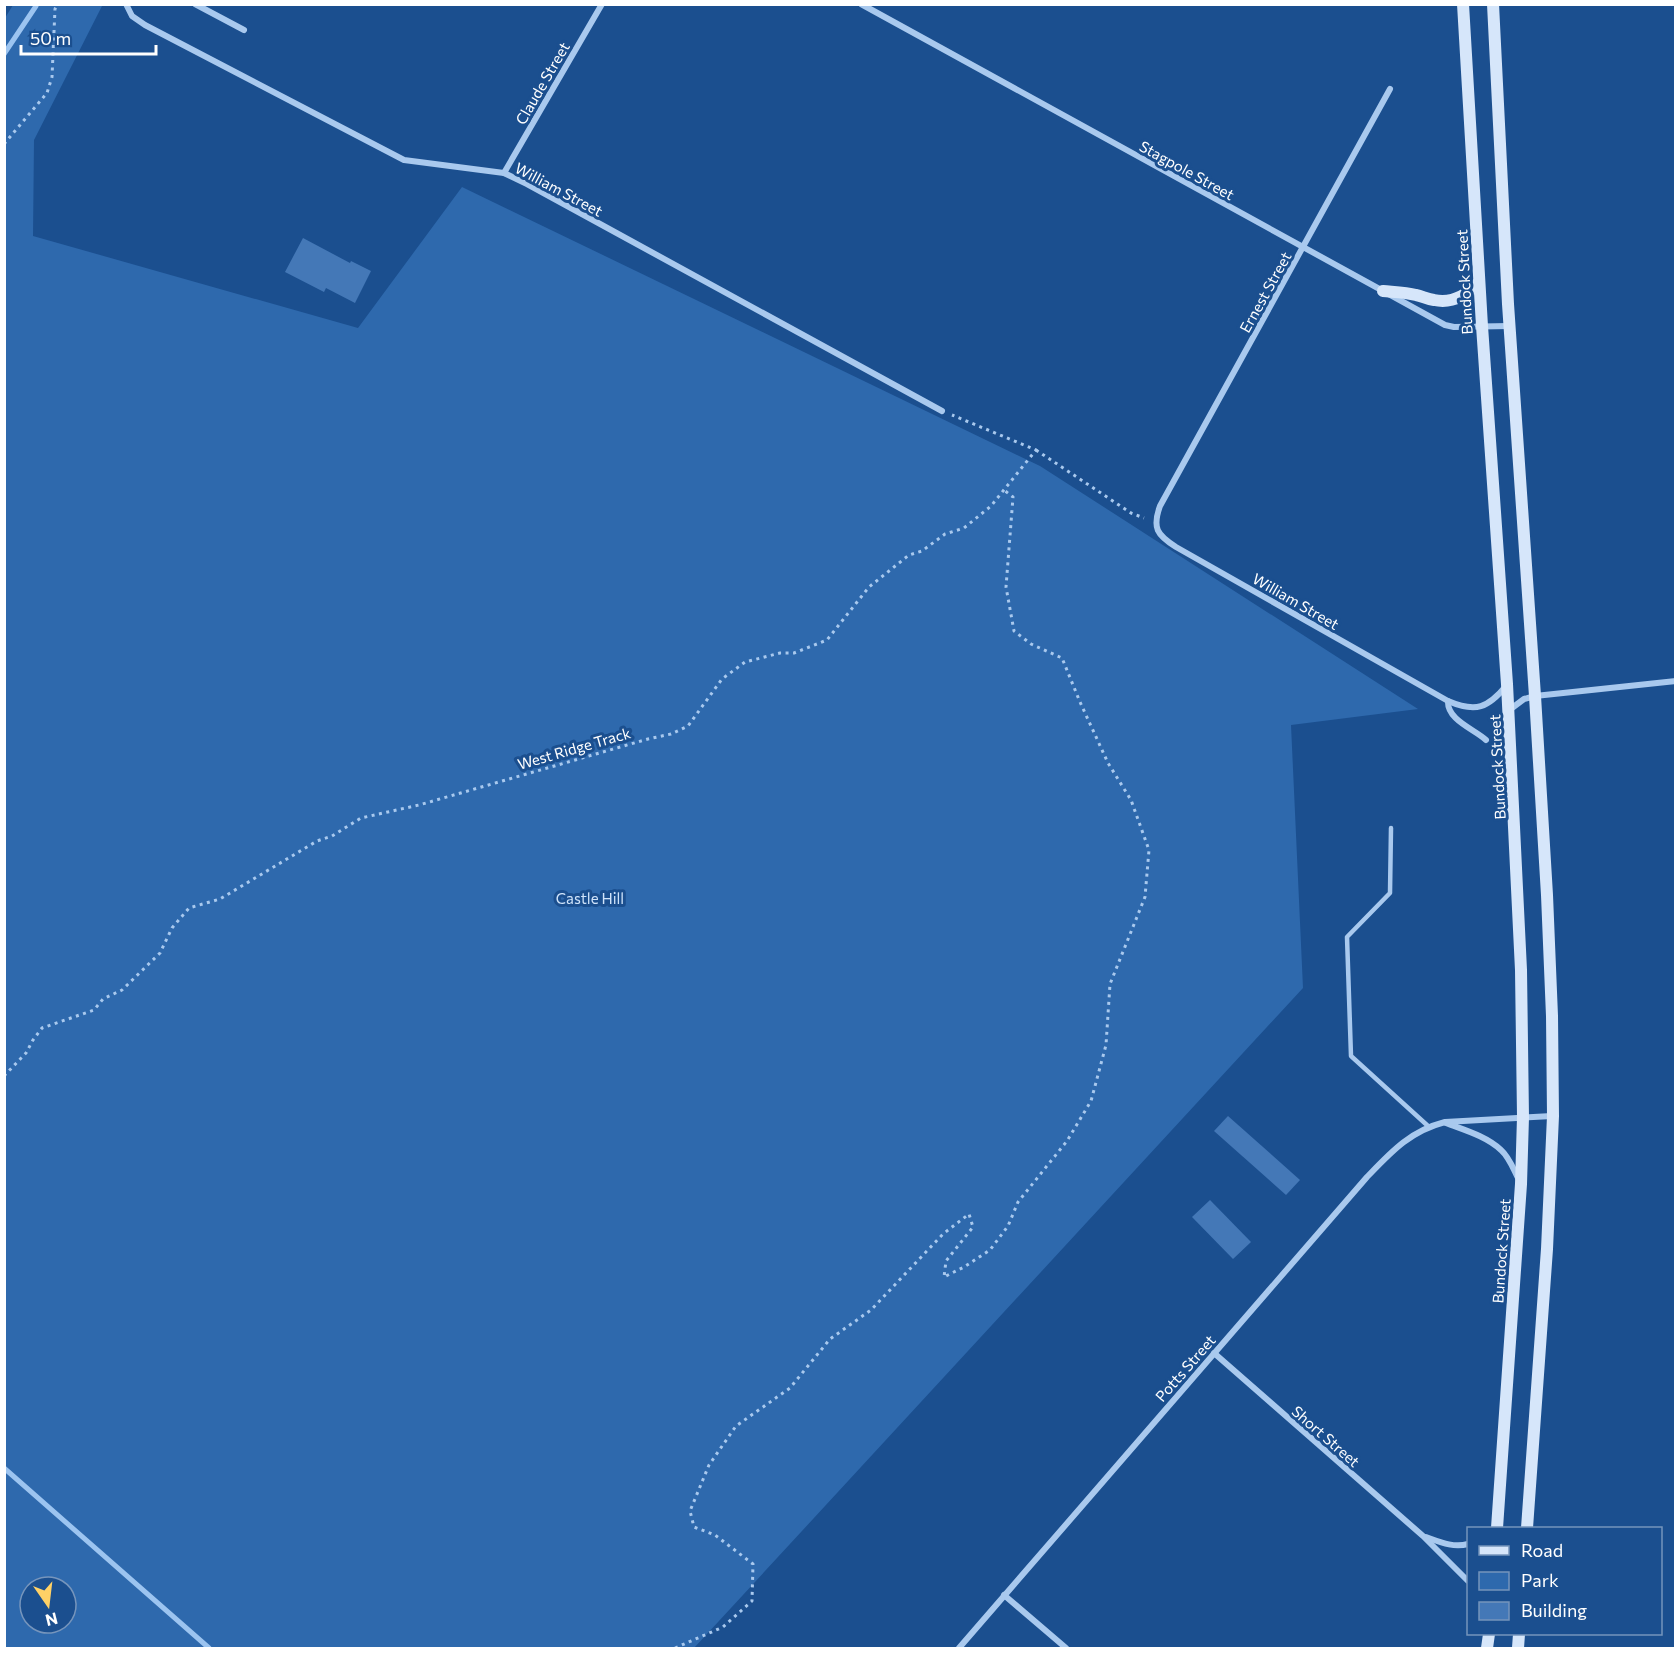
<svg xmlns="http://www.w3.org/2000/svg" width="1680" height="1653" font-family="Commissioner,sans-serif">
<style>
.green{fill:#2e69ad;fill-rule:evenodd}
.lines{fill:none;stroke-linecap:round;stroke-linejoin:round}
.stream{stroke:#9cc4f0;stroke-width:5}
.building{fill:#4478b7}
.path{stroke:#a9c9ee;stroke-width:3;stroke-dasharray:3 4.5;stroke-linecap:butt}
.service{stroke:#a9c9ee;stroke-width:4.5}
.minor{stroke:#a9c9ee;stroke-width:6}
.secondary{stroke:#d6e6fa;stroke-width:12}
.labels{text-anchor:middle;dominant-baseline:central;stroke-width:6;stroke-linejoin:round;paint-order:stroke}
.street-label{font-size:15px;fill:#fff;stroke:#1b4f8f}
.park-label{font-size:15px;fill:#cfe3fa;stroke:#1b4f8f}
</style>
<rect width="100%" height="100%" fill="#1b4f8f"/>
<path class="green" d="M 98,4 L 102,6 L 34,140 L 33,236 L 358,328 L 462,187 L 1040,466 L 1418,709 L 1291,725 L 1303,988 L 694,1648 L 5,1648 L 5,18 L 13,5 ZM 30,1587 L 66,1587 L 66,1623 L 30,1623 Z"/>
<g class="lines">
<g class="stream">
<path d="M 4,54 L 36,6"/>
<path d="M 4,1468 L 209,1648"/>
</g>
</g>
<g class="building">
<path d="M 303,238 L 350,263 L 351,261 L 371,271 L 355,303 L 326,288 L 324,292 L 285,272 Z"/>
<path d="M 1228,1116 L 1300,1180 L 1286,1195 L 1214,1131 Z"/>
<path d="M 1210,1200 L 1251,1242 L 1233,1259 L 1192,1217 Z"/>
</g>
<g class="lines">
<g class="path">
<path d="M 4,144 L 47,93 L 52,77 L 55,9 L 57,4"/>
<path d="M 1036,450 L 1131,513 L 1144,518"/>
<path d="M 4,1076 L 26,1053 L 33,1040 L 42,1028 L 94,1010 L 103,999 L 122,990 L 160,953 L 172,928 L 189,908 L 220,899 L 317,841 L 332,836 L 361,818 L 419,805 L 648,739 L 671,734 L 688,726 L 722,679 L 745,662 L 780,653 L 794,653 L 827,640 L 869,587 L 909,555 L 922,551 L 945,534 L 964,528 L 991,506 L 1036,450 L 952,415"/>
<path d="M 675,1648 L 723,1627 L 752,1601 L 753,1564 L 715,1535 L 694,1527 L 690,1511 L 709,1465 L 736,1426 L 790,1388 L 830,1339 L 871,1310 L 943,1234 L 969,1214 L 973,1227 L 946,1261 L 944,1277 L 964,1267 L 990,1250 L 1008,1226 L 1018,1202 L 1067,1141 L 1091,1101 L 1106,1045 L 1110,984 L 1145,897 L 1149,850 L 1131,800 L 1108,763 L 1080,702 L 1062,658 L 1031,644 L 1014,631 L 1006,587 L 1013,497 L 1004,490"/>
</g>
<path class="service" d="M 1391,828 L 1390,893 L 1347,937 L 1351,1056 L 1428,1126"/>
<g class="minor">
<path d="M 126,4 L 132,16 L 145,25 L 404,160 L 504,173 L 527,184 L 942,411"/>
<path d="M 195,4 L 244,30"/>
<path d="M 861,4 L 1445,325 L 1454,327 L 1509,326"/>
<path d="M 1390,89 L 1160,506 C 1152,528 1157,535 1176,547 L 1448,701 C 1447,720 1474,729 1486,740"/>
<path d="M 504,173 L 602,4"/>
<path d="M 1448,701 C 1476,713 1488,708 1507,685"/>
<path d="M 1508,711 L 1524,699 L 1535,696 L 1676,681"/>
<path d="M 1446,1123 C 1464,1130 1486,1136 1501,1150 C 1509,1157 1513,1168 1518,1178"/>
<path d="M 1214,1353 L 1423,1536 L 1468,1581"/>
<path d="M 1426,1537 C 1440,1542 1453,1548 1468,1544"/>
<path d="M 1004,1595 L 1066,1648"/>
<path d="M 959,1648 L 1367,1177 C 1391,1152 1410,1131 1445,1122 L 1552,1116"/>
</g>
<g class="secondary">
<path d="M 1463,4 L 1482,326 L 1507,684 L 1521,970 L 1523,1117 L 1521,1184 L 1497,1528"/>
<path d="M 1493,4 L 1508,304 L 1535,696 L 1547,895 L 1552,1016 L 1553,1116 L 1547,1249 L 1527,1528"/>
<path d="M 1383,291 C 1393,292 1405,292 1416,295 C 1422,296 1427,299 1434,300 C 1452,304 1467,295 1479,282"/>
<path d="M 1487,1648 L 1489,1634"/>
<path d="M 1518,1648 L 1519,1634"/>
</g>
</g>
<g class="labels">
<g class="street-label">
<text transform="translate(542 83) rotate(-60)">Claude Street</text>
<text transform="translate(1187 170) rotate(29)">Stagpole Street</text>
<text transform="translate(559 189) rotate(28)">William Street</text>
<text transform="translate(1464 282) rotate(-93)">Bundock Street</text>
<text transform="translate(1265 292) rotate(-61)">Ernest Street</text>
<text transform="translate(1296 601) rotate(30)">William Street</text>
<text transform="translate(574 748) rotate(-16)">West Ridge Track</text>
<text transform="translate(1497 767) rotate(-93)">Bundock Street</text>
<text transform="translate(1501 1251) rotate(-86)">Bundock Street</text>
<text transform="translate(1185 1368) rotate(-49)">Potts Street</text>
<text transform="translate(1326 1436) rotate(41)">Short Street</text>
</g>
<g class="park-label">
<text x="590" y="898">Castle Hill</text>
</g>
</g>
<rect width="1680" height="1653" fill="none" stroke="#ffffff" stroke-width="12"/>
<rect x="1467" y="1527" width="195" height="108" fill="#1b4f8f" stroke="#7695bc" stroke-width="1.5"/>
<rect x="1479" y="1546" width="30" height="9" fill="#d6e6fa" stroke="#7695bc" stroke-width="1.5"/>
<text x="1521" y="1557" font-size="18" fill="#ffffff">Road</text>
<rect x="1479" y="1572" width="30" height="18" fill="#2e69ad" stroke="#7695bc" stroke-width="1.5"/>
<text x="1521" y="1587" font-size="18" fill="#ffffff">Park</text>
<rect x="1479" y="1602" width="30" height="18" fill="#4478b7" stroke="#7695bc" stroke-width="1.5"/>
<text x="1521" y="1617" font-size="18" fill="#ffffff">Building</text>
<g transform="translate(48 1605) rotate(166)"><circle r="28" fill="#1b4f8f" stroke="#7695bc" stroke-width="1.5"/>
<path d="M0-4.5L10 22L0 15L-10 22Z" fill="#ffd166"/>
<text y="-9" font-size="16" font-weight="bold" text-anchor="middle" fill="#ffffff">N</text>
</g>
<path d="M21 45v9h135v-9" fill="none" stroke="#ffffff" stroke-width="3"/>
<text x="30" y="45" font-size="18" fill="#ffffff" stroke="#1b4f8f" stroke-width="4.5" paint-order="stroke">50 m</text>
</svg>
